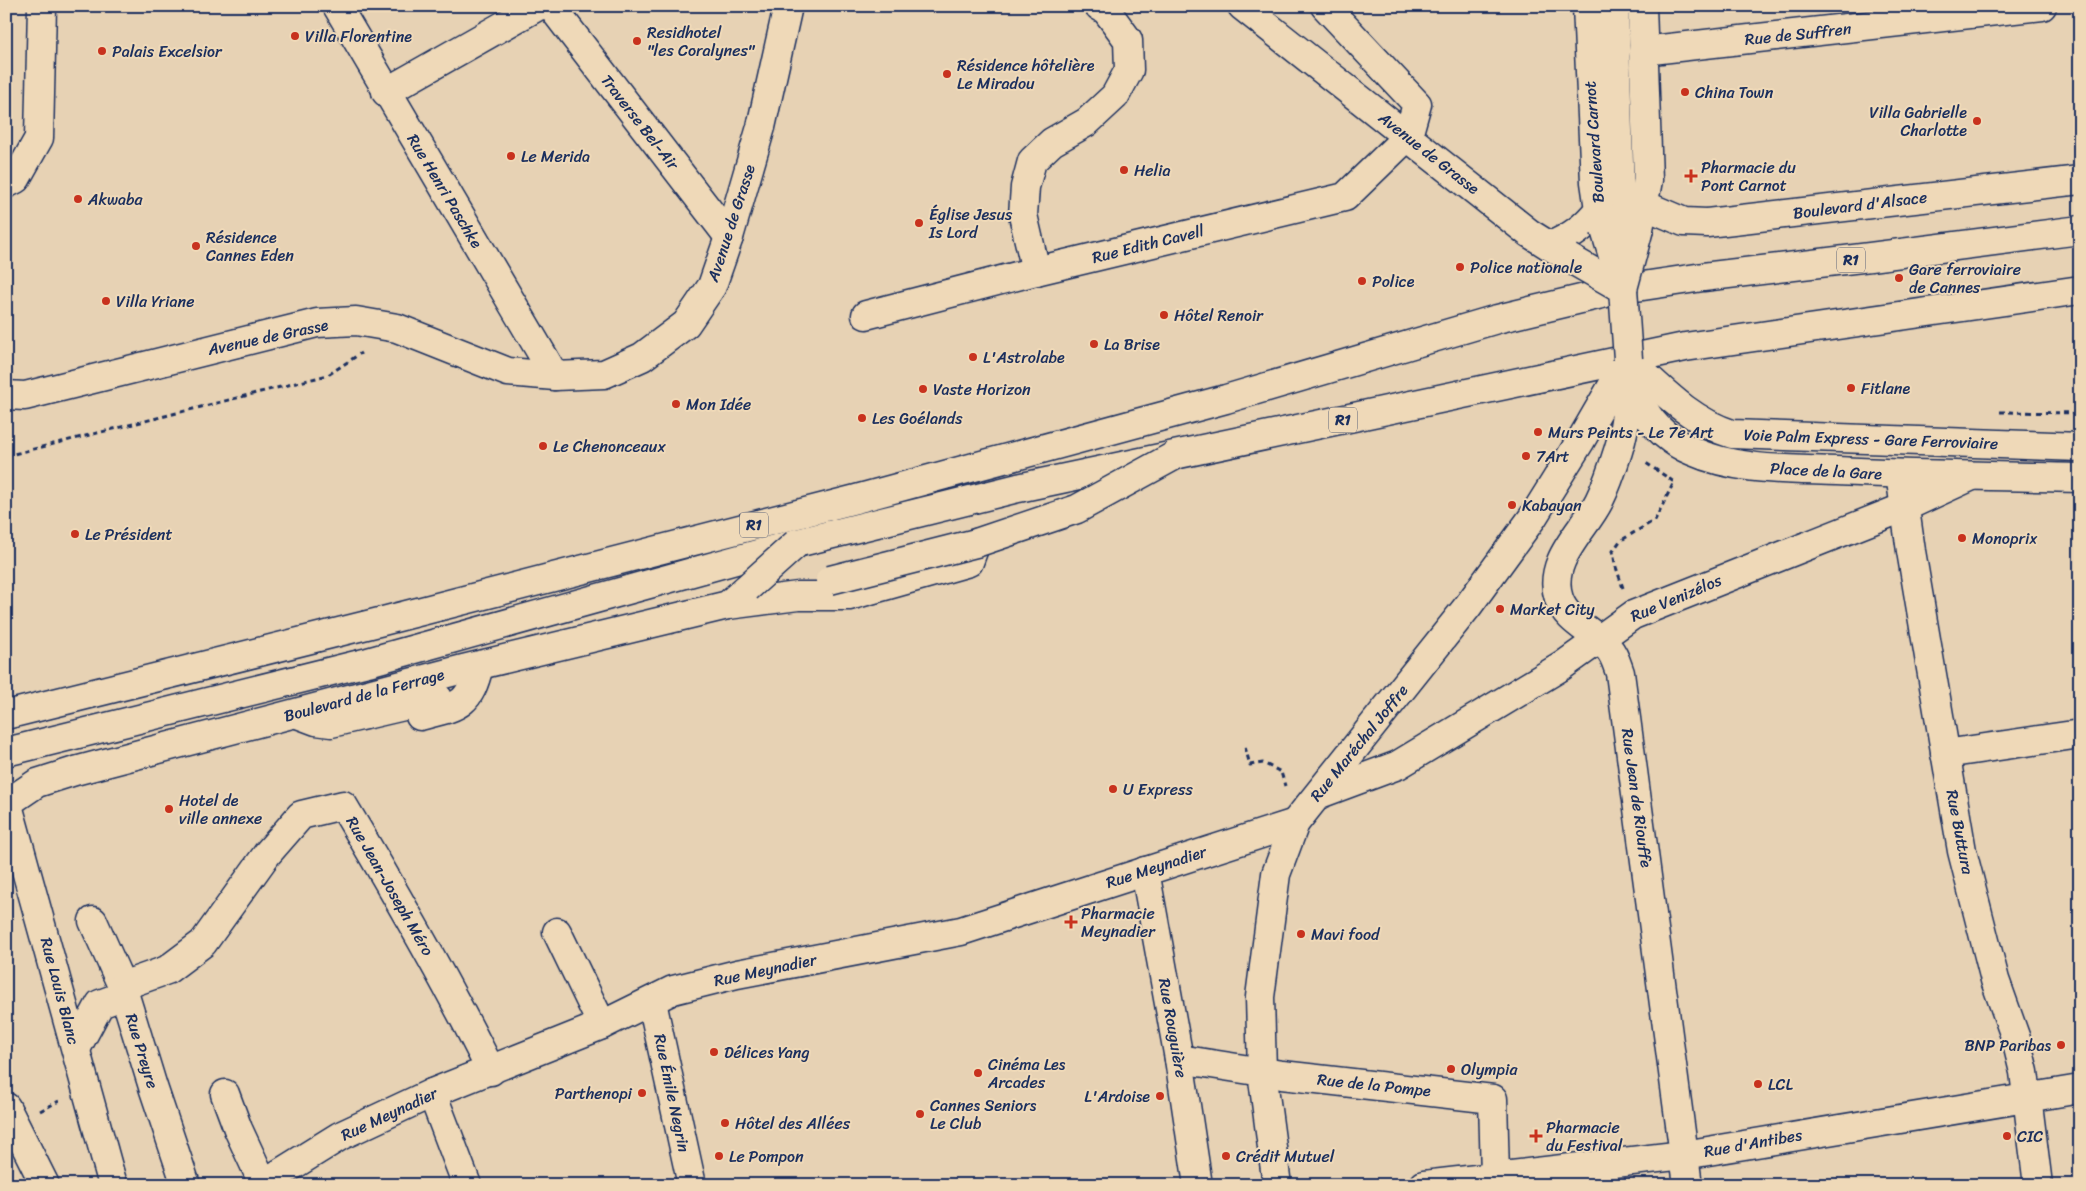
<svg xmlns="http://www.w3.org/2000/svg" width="2086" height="1191" font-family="Sriracha,sans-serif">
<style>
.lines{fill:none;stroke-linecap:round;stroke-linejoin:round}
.minor-casing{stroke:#1b2f5e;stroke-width:31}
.major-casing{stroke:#1b2f5e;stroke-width:31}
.highway-casing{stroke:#1b2f5e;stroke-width:31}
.path{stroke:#1b2f5e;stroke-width:3;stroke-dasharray:5 4;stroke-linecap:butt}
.minor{stroke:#efd9b8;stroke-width:28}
.major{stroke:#efd9b8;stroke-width:28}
.highway{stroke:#efd9b8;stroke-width:28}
.minor-bridge-casing{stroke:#1b2f5e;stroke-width:31;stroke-linecap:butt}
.major-bridge-casing{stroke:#1b2f5e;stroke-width:31;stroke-linecap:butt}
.highway-bridge-casing{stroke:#1b2f5e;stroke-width:31;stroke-linecap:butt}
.minor-bridge{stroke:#efd9b8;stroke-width:28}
.major-bridge{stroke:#efd9b8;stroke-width:28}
.highway-bridge{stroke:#efd9b8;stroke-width:28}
.poi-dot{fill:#c8321e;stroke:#efd9b8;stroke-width:2}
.labels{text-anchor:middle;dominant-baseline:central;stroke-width:4;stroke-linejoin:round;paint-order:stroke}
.shield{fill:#efd9b8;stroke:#5b6279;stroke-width:1}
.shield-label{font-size:15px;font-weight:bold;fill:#1b2f5e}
.poi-label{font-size:16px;fill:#1b2f5e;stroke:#efd9b8;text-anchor:start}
.street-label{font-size:16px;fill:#1b2f5e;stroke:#efd9b8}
</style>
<rect width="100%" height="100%" fill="#e7d2b4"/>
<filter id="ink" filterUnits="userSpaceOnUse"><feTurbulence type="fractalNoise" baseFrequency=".02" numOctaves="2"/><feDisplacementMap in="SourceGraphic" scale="10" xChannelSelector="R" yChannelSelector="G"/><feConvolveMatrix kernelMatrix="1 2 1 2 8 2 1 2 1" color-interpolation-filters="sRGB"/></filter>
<g filter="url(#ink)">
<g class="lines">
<g class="minor-casing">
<g id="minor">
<path d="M 337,6 L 555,376"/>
<path d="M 551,6 L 729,237"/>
<path d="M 1242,6 L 1529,233 L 1569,258"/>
<path d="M 1325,6 L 1417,104 L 1408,136"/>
<path d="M 1614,6 L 1621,226"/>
<path d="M 1643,51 L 2042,6"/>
<path d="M 386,92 L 538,6"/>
<path d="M 6,184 L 16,179 L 39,138 L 42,6"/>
<path d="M 1644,205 L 1684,222 L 1707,223 L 2080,180"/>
<path d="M 1036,271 L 1023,215 L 1025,187 L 1032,161 L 1052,142 L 1087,122 L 1115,96 L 1129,70 L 1128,40 L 1106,10 L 1099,6"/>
<path d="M 866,315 L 1036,271 L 1345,197 L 1408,136"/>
<path d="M 1628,360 C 1628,391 1628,421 1618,451 C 1613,467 1607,485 1599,501 C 1584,531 1546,561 1559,599 C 1567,622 1594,631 1609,649 C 1615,656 1617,665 1620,673 L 1688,1185"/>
<path d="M 1629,360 C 1661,389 1690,421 1732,434 L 2080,447"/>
<path d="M 1634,377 C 1637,387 1640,399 1644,409 C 1653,427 1674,444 1692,451 C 1737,471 1789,469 1837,471 C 1918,475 1999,476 2080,478"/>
<path d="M 6,395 L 25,396 L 317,323 L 356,321 L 397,328 L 508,372 L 555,376 L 604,374 L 642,357 L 686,324 L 712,286 L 729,237 L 761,127 L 788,6"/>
<path d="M 1900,474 L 1911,551 L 1962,851 L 1995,980 L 2016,1039 L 2024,1072 L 2038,1185"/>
<path d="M 728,605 L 798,596 L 849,596 L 969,562 L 976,543"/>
<path d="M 300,715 L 316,721 L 331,723 L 438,698"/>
<path d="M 420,716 C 458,706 469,707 479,666"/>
<path d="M 1945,754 L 2080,734"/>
<path d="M 1320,794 L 1398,765 L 1562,666 L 1633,615 L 1905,507 L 1972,476"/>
<path d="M 6,798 L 113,1185"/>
<path d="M 6,804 L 37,783 L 75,771 L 463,669 L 728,605 L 747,588"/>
<path d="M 1145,871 L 1179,1059 L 1198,1185"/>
<path d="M 93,921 L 122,986 L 153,1087 L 186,1185"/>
<path d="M 557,932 L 602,1025"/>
<path d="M 122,986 L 167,970 L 203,943 L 267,854 L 301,815 L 343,805 C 395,892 446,980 491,1071"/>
<path d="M 652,1002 L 692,1185"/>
<path d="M 76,1049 L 100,1004 L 125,995"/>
<path d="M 1179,1059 L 1282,1075 L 1493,1099 L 1495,1176"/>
<path d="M 432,1093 L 467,1185"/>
<path d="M 225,1094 L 238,1129 L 263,1183"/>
<path d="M 6,1107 L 45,1185"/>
<path d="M 261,1185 L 340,1136 L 432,1093 L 602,1025 L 673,990 L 737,974 L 961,931 L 1295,823"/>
<path d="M 1277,1185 L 1262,1072 L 1260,997 L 1276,874 L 1295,823 L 1468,606 L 1533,517 L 1581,440 L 1628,359"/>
<path d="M 1424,1185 L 1684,1155 L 2080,1089"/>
</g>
</g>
<g class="major-casing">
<g id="major">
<path d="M 1587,6 L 1595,182 L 1599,209 L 1605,230"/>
<path d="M 1639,229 L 1648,180 L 1642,6"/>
<path d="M 1550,246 C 1571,237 1585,227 1599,209"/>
</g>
</g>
<g class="highway-casing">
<g id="highway">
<path d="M 6,715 L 379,622 L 856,499 L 1226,399 L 1497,319 L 1623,289 L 1703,277 L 1870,257 L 2080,230"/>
<path d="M 6,752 L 368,662 L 797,543 L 1018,488 L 1685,347 L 2080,290"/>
</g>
</g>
<g class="path">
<path d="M 2000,412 L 2080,413"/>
<path d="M 6,456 L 328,375 L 361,353"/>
<path d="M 1623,588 L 1615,564 L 1613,551 L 1620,541 L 1655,520 L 1674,482 L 1646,463"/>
<path d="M 1245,747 L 1250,765 L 1263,763 L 1281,772 L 1285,786"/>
<path d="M 40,1111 L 59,1101"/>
</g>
<use href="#minor" class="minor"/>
<use href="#major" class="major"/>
<use href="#highway" class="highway"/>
<g class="minor-bridge-casing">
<g id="minor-bridge">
<path d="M 1621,226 L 1622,272"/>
<path d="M 1569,258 L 1623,289"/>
<path d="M 747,588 L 797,543"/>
</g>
</g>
<g class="major-bridge-casing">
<g id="major-bridge">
<path d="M 1605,230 L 1623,289 L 1628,359"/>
<path d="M 1623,289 L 1639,229"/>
</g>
</g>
<g class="highway-bridge-casing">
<path id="highway-bridge" d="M 830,580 L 976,543 L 1077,509 L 1174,456"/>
</g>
<use href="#minor-bridge" class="minor-bridge"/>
<use href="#major-bridge" class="major-bridge"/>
<use href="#highway-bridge" class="highway-bridge"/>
</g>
</g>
<g class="poi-dot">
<circle cx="295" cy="36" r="5"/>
<circle cx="637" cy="41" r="5"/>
<circle cx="102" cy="51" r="5"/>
<circle cx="947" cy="74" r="5"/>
<circle cx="1685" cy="92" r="5"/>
<circle cx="1977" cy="121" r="5"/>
<circle cx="511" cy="156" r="5"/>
<circle cx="1124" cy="170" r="5"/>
<path d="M1688.5 168.5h5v5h5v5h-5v5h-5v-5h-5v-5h5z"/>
<circle cx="78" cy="199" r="5"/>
<circle cx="919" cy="223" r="5"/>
<circle cx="196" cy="246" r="5"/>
<circle cx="1460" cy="267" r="5"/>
<circle cx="1899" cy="278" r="5"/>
<circle cx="1362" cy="281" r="5"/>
<circle cx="106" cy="301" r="5"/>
<circle cx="1164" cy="315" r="5"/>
<circle cx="1094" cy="344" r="5"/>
<circle cx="973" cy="357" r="5"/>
<circle cx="1851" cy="388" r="5"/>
<circle cx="923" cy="389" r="5"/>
<circle cx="676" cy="404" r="5"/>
<circle cx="862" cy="418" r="5"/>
<circle cx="1538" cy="432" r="5"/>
<circle cx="543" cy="446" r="5"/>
<circle cx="1526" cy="456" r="5"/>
<circle cx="1512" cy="505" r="5"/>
<circle cx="75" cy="534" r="5"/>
<circle cx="1962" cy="538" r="5"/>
<circle cx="1500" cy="609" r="5"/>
<circle cx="1113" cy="789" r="5"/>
<circle cx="169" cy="809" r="5"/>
<path d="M1068.5 914.5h5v5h5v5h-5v5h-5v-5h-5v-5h5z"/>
<circle cx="1301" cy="934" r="5"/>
<circle cx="2061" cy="1045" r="5"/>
<circle cx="714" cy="1052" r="5"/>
<circle cx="1451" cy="1069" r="5"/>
<circle cx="978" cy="1073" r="5"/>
<circle cx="1758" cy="1084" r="5"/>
<circle cx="642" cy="1093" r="5"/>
<circle cx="1160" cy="1096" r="5"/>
<circle cx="920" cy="1114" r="5"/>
<circle cx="725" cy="1123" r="5"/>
<path d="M1533.5 1128.5h5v5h5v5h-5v5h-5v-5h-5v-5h5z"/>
<circle cx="2007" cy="1136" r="5"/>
<circle cx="719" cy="1156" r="5"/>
<circle cx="1226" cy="1156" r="5"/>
</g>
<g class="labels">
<g class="shield">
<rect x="1837" y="247.5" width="28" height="25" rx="4"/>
<rect x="1329" y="407.5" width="28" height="25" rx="4"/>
<rect x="740" y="512.5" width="28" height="25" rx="4"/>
</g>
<g class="shield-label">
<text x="1851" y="260">R1</text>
<text x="1343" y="420">R1</text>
<text x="754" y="525">R1</text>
</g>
<g class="poi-label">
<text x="647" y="32">Residhotel<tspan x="647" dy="18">"les Coralynes"</tspan></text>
<text x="305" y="36">Villa Florentine</text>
<text x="112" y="51">Palais Excelsior</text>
<text x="957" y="65">Résidence hôtelière<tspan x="957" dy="18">Le Miradou</tspan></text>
<text x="1695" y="92">China Town</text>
<text x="1967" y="112" text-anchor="end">Villa Gabrielle<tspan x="1967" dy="18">Charlotte</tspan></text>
<text x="521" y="156">Le Merida</text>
<text x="1701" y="167">Pharmacie du<tspan x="1701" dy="18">Pont Carnot</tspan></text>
<text x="1134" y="170">Helia</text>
<text x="88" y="199">Akwaba</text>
<text x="929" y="214">Église Jesus<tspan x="929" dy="18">Is Lord</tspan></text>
<text x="206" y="237">Résidence<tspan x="206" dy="18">Cannes Eden</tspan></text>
<text x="1470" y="267">Police nationale</text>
<text x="1909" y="269">Gare ferroviaire<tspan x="1909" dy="18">de Cannes</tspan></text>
<text x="1372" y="281">Police</text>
<text x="116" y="301">Villa Yriane</text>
<text x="1174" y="315">Hôtel Renoir</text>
<text x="1104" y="344">La Brise</text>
<text x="983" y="357">L'Astrolabe</text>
<text x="1861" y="388">Fitlane</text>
<text x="933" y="389">Vaste Horizon</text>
<text x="686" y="404">Mon Idée</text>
<text x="872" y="418">Les Goélands</text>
<text x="1548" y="432">Murs Peints - Le 7e Art</text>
<text x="553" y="446">Le Chenonceaux</text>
<text x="1536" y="456">7Art</text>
<text x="1522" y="505">Kabayan</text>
<text x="85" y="534">Le Président</text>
<text x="1972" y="538">Monoprix</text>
<text x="1510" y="609">Market City</text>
<text x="1123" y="789">U Express</text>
<text x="179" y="800">Hotel de<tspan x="179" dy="18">ville annexe</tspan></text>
<text x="1081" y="913">Pharmacie<tspan x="1081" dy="18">Meynadier</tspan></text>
<text x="1311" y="934">Mavi food</text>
<text x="2051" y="1045" text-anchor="end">BNP Paribas</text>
<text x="724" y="1052">Délices Yang</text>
<text x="988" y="1064">Cinéma Les<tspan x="988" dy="18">Arcades</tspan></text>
<text x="1461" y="1069">Olympia</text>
<text x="1768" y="1084">LCL</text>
<text x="632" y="1093" text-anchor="end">Parthenopi</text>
<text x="1150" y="1096" text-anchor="end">L'Ardoise</text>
<text x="930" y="1105">Cannes Seniors<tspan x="930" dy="18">Le Club</tspan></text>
<text x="735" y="1123">Hôtel des Allées</text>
<text x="1546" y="1127">Pharmacie<tspan x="1546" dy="18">du Festival</tspan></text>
<text x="2017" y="1136">CIC</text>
<text x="729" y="1156">Le Pompon</text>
<text x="1236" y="1156">Crédit Mutuel</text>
</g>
<g class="street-label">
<text transform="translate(1798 34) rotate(-6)">Rue de Suffren</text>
<text transform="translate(640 122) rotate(52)">Traverse Bel-Air</text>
<text transform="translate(1594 142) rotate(-94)">Boulevard Carnot</text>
<text transform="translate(1429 153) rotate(38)">Avenue de Grasse</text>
<text transform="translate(445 191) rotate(59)">Rue Henri Paschke</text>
<text transform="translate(1860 205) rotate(-7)">Boulevard d'Alsace</text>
<text transform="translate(731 223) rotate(-72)">Avenue de Grasse</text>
<text transform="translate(1148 244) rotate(-14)">Rue Edith Cavell</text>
<text transform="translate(268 337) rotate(-12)">Avenue de Grasse</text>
<text transform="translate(1871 439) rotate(2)">Voie Palm Express - Gare Ferroviaire</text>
<text transform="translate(1826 471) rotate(3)">Place de la Gare</text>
<text transform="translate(1676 598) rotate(-23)">Rue Venizélos</text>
<text transform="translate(364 695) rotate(-15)">Boulevard de la Ferrage</text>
<text transform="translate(1359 743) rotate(-51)">Rue Maréchal Joffre</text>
<text transform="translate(1637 798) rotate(82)">Rue Jean de Riouffe</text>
<text transform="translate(1960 832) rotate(79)">Rue Buttura</text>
<text transform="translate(1156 867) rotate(-18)">Rue Meynadier</text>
<text transform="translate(390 886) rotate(60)">Rue Jean-Joseph Méro</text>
<text transform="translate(765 970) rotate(-12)">Rue Meynadier</text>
<text transform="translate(60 991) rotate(75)">Rue Louis Blanc</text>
<text transform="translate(1173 1028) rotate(80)">Rue Rouguière</text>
<text transform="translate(142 1051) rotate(73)">Rue Preyre</text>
<text transform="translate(1374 1085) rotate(6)">Rue de la Pompe</text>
<text transform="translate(672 1093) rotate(78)">Rue Émile Negrin</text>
<text transform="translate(389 1114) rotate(-25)">Rue Meynadier</text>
<text transform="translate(1753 1143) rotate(-10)">Rue d'Antibes</text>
</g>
</g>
<rect width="2086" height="1191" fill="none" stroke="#efd9b8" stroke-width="25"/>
<rect x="12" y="12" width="2061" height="1166" fill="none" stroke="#1b2f5e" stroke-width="2" filter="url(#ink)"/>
</svg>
